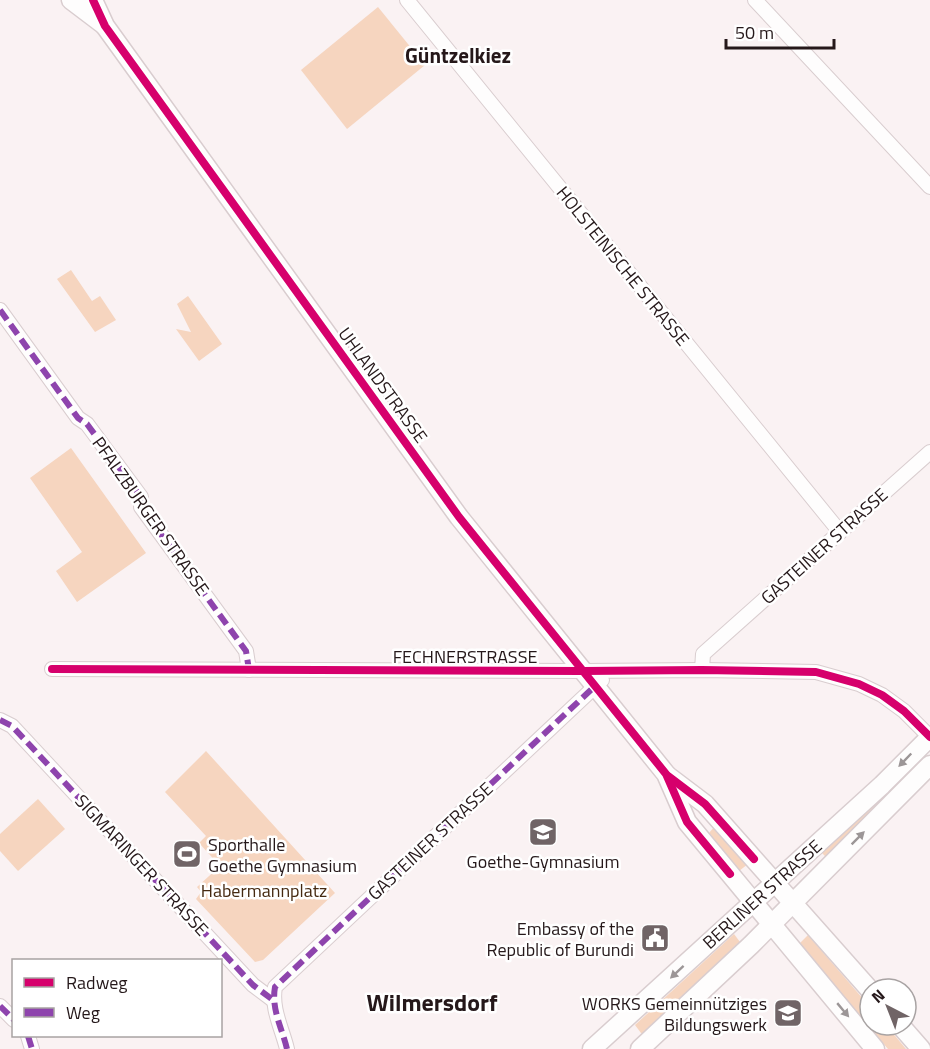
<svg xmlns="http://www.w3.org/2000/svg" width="930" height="1049" font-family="'Titillium Web',sans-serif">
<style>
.green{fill:#f6d5bf}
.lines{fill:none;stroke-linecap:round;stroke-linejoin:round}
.street-casing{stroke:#d9cdcf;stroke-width:16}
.secondary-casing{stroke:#d9cdcf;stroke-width:21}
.street{stroke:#fefdfd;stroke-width:14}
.secondary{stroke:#fefdfd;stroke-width:18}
.quiet{stroke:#8e44ad;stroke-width:6;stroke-dasharray:12 6;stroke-linecap:butt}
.cycleway-casing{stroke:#fff;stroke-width:11}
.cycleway{stroke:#d6006c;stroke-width:8}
.oneway{fill:#9c9697}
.labels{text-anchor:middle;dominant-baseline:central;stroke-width:5;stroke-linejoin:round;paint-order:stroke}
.street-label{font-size:18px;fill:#25181a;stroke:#fff}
.poi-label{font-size:18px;fill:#25181a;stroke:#fff;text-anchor:end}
.park-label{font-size:18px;fill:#452910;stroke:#fff}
.quarter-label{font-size:21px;font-weight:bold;fill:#25181a;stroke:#fff}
.district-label{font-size:24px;font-weight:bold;fill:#25181a;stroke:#fff}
</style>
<rect width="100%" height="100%" fill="#faf2f3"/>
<g class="green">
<path d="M 378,7 L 425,65 L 347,129 L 301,70 Z"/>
<path d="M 71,270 L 92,301 L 100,296 L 116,320 L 95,332 L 57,279 Z"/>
<path d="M 188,296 L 222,344 L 199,361 L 176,329 L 191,332 L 177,304 Z"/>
<path d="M 71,448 L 146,553 L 77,602 L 56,571 L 82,552 L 30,478 Z"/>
<path d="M 206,751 L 335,893 L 263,960 L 255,962 L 196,899 L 201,892 L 197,887 L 220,866 L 199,843 L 206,836 L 165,792 Z"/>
<path d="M 908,767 L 912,771 L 827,858 L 822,853 L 877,802 Z"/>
<path d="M 38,799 L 65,829 L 18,871 L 0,851 L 0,834 Z"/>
<path d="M 715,826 L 748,864 L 739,871 L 709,833 Z"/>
<path d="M 734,934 L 740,942 L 644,1033 L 641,1033 L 635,1025 Z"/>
<path d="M 808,935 L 870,1007 L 870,1025 L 886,1025 L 906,1049 L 888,1049 L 799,944 Z"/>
</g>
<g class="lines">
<g class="street-casing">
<g id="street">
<path d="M 407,0 L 840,532"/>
<path d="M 755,0 L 930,187"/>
<path d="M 0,310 L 78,418 L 87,424 L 141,497 L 141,507 L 246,651 L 249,670"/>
<path d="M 52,669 L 583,671 L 702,670 L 816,672 L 859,684 L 882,695 L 904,711 L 930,737"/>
<path d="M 702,670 L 703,654 L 930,452"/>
<path d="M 0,720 L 12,726 L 253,985 L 273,1000"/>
<path d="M 0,1006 L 14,1020"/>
<path d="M 28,1036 L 32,1049"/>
<path d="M 287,1049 C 282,1028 271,1009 275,987 L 602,680"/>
</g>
</g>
<g class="secondary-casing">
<g id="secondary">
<path d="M 71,0 L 104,25"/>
<path d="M 93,0 L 105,26 L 459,517 L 666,774 L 687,822 L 875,1049"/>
<path d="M 668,776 L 705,804 L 870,990"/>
<path d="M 900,1025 L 921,1049"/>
<path d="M 592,1049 L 882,785 L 930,737"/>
<path d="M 640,1049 L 751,945 L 930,765"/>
</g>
</g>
<use href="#street" class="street"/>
<use href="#secondary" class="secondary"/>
<g class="quiet">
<path d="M 0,310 L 78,418 L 87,424 L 141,497 L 141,507 L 246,651 L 249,670"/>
<path d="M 0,720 L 12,726 L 253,985 L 273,1000"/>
<path d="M 0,1006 L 14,1020"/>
<path d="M 28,1036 L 32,1049"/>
<path d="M 287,1049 C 282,1028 271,1009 275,987 L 595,686"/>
</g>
<g class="cycleway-casing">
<g id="cycleway">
<path d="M 93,0 L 105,26 L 459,517 L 666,774 L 687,822 L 730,874"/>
<path d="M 52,669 L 583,671 L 702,670 L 816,672 L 859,684 L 882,695 L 904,711 L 930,737"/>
<path d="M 668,776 L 705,804 L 754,859"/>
</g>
</g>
<use href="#cycleway" class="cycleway"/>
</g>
<defs><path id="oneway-solid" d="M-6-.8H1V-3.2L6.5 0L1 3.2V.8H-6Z" transform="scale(1.5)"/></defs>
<g class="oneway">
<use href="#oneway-solid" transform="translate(905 760) rotate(134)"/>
<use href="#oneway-solid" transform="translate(858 838) rotate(-45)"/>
<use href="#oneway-solid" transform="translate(677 972) rotate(137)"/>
<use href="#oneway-solid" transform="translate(843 1010) rotate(50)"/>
</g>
<defs>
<g id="school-square" transform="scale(1.5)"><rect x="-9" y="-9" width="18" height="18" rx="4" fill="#706466" stroke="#fff"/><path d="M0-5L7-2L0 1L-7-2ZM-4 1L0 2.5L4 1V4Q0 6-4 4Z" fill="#fff"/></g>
<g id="stadium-square" transform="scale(1.5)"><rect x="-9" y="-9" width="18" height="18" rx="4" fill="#706466" stroke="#fff"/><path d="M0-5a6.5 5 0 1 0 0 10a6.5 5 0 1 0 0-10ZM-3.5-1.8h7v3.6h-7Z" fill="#fff"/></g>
<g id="civic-square" transform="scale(1.5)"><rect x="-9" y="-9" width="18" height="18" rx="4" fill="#706466" stroke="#fff"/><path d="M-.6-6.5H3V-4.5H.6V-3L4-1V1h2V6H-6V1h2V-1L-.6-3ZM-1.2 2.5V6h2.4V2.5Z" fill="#fff"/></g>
<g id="university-square" transform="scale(1.5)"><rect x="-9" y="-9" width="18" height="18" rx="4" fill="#706466" stroke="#fff"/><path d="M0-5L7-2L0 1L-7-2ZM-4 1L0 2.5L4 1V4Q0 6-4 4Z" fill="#fff"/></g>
</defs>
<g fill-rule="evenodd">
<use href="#school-square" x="543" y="832"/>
<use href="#stadium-square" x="187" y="854"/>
<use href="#civic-square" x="655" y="938"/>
<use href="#university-square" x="788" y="1013"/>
</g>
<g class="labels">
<g class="street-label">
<text transform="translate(623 266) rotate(51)">HOLSTEINISCHE STRASSE</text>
<text transform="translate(383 385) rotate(54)">UHLANDSTRASSE</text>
<text transform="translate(151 516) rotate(55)">PFALZBURGER STRASSE</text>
<text transform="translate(824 546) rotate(-42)">GASTEINER STRASSE</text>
<text x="465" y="656">FECHNERSTRASSE</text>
<text transform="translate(430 841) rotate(-43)">GASTEINER STRASSE</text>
<text transform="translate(142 865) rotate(47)">SIGMARINGER STRASSE</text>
<text transform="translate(762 894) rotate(-42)">BERLINER STRASSE</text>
</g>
<g class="poi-label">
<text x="208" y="844" text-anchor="start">Sporthalle<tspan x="208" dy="21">Goethe Gymnasium</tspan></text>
<text x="543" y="861" text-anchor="middle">Goethe-Gymnasium</text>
<text x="634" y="928">Embassy of the<tspan x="634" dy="21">Republic of Burundi</tspan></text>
<text x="767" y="1003">WORKS Gemeinnütziges<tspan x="767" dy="21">Bildungswerk</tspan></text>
</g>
<g class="park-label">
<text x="264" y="890">Habermannplatz</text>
</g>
<g class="quarter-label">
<text x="458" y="55">Güntzelkiez</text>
</g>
<g class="district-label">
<text x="432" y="1002">Wilmersdorf</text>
</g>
</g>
<rect x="12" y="959" width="210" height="78" fill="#ffffff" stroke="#a8a3a3" stroke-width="1.5"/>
<rect x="24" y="978" width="30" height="9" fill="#d6006c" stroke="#a8a3a3" stroke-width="1.5"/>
<text x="66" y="989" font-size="18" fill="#25181a">Radweg</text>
<rect x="24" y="1008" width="30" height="9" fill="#8e44ad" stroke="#a8a3a3" stroke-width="1.5"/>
<text x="66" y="1019" font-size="18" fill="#25181a">Weg</text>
<g transform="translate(888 1007) rotate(318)"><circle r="28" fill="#ffffff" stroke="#a8a3a3" stroke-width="1.5"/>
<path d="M0-4.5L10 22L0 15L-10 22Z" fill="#706466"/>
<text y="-9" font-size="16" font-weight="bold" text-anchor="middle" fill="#25181a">N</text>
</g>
<path d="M726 39v9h108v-9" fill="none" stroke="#25181a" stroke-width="3"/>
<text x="735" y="39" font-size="18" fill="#25181a" stroke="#ffffff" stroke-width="4.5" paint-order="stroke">50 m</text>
</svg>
